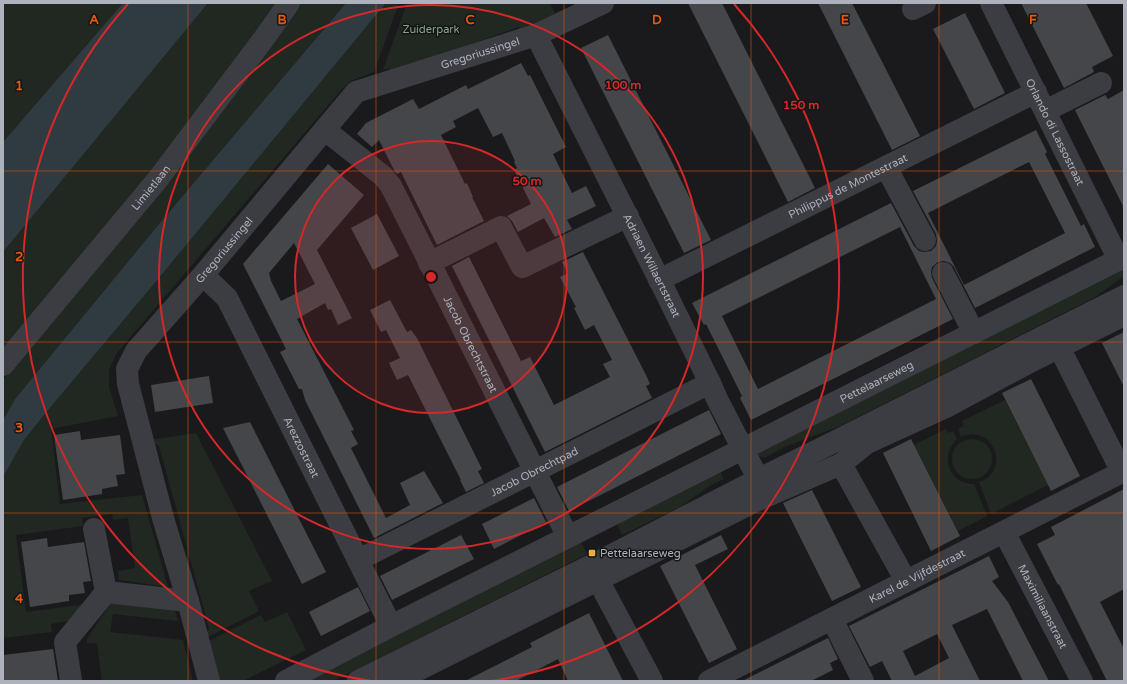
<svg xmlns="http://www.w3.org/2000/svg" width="1127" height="684" font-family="'Varela Round',sans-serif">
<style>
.green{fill:#202821}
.water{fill:#303a41}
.building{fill:#44464a;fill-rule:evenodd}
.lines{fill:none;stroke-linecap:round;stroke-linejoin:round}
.minor{stroke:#3b3d42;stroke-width:22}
.grid{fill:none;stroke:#e8590c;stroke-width:1;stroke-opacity:0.55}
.ring{fill:none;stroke:#d62828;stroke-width:2}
.poi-dot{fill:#f0ad3f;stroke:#151518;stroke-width:1.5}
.labels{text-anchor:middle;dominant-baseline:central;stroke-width:3;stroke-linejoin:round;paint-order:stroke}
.park-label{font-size:11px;fill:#85a685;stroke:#151518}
.street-label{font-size:11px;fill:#adb2bc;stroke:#151518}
.poi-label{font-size:11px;fill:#adb2bc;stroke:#151518;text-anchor:start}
.grid-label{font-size:13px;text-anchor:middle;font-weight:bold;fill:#e8590c;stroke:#151518;stroke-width:3;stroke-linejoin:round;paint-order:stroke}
.centre{fill:#d62828;stroke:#151518;stroke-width:2}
.ring-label{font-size:12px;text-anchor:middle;font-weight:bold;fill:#d62828;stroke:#151518;stroke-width:3;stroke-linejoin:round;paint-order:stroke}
</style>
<rect width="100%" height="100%" fill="#1a1a1d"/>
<g class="green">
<path d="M 3,3 L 123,3 L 3,142 Z"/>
<path d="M 208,3 L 282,3 L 166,165 L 3,358 L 3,252 Z"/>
<path d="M 295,3 L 346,3 L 159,224 L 15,399 L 3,420 L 3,380 Z"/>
<path d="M 386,3 L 399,3 L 374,72 L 351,81 L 342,89 L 116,354 L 109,370 L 109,387 L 118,416 L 51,429 L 60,504 L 142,495 L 168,587 L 119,580 L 118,571 L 135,568 L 128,518 L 113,520 L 112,514 L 82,518 L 83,526 L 16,535 L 26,612 L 94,603 L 79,619 L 51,624 L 52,632 L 3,638 L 3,477 L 24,440 L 44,415 L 154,284 Z"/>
<path d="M 407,3 L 550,3 L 555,14 L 520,30 L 519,27 L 388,73 L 389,68 L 383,70 Z"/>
<path d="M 1124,264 L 1124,276 L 1094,298 L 840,426 L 787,446 L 766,457 C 760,459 758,454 755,449 Z"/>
<path d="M 1005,400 L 1048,485 L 991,514 L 979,482 C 1012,471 993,422 961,437 L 958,429 L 964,426 L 962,421 Z"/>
<path d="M 946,429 L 948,433 L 953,431 L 957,439 C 939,456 949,484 974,484 L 987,516 L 958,531 L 914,445 Z"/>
<path d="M 196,433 L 272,581 L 249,591 L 259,611 L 206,638 L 205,635 L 209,628 L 159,446 L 150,440 Z"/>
<circle cx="972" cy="459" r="20"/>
<path d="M 719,468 L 724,479 L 711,485 L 680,507 L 622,535 L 615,520 Z"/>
<path d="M 579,538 L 587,554 L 333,681 L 294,681 Z"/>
<path d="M 112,601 L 173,604 L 178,621 L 113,614 L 110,632 L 183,640 L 193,681 L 102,681 L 97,643 L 87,643 L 87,639 Z"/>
<path d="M 287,612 L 306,650 L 243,681 L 218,681 L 207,642 L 261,615 L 265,622 Z"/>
</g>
<g class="water">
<path d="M 123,3 L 208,3 L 3,252 L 3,142 Z"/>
<path d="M 346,3 L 386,3 L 154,284 L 44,415 L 24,440 L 3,477 L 3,420 L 15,399 L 159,224 Z"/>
</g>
<g class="building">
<path d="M 688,3 L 722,3 L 815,188 L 788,202 Z"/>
<path d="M 818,3 L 852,3 L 920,136 L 892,150 Z"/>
<path d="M 1021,3 L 1086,3 L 1113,56 L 1092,67 L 1094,72 L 1064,88 Z"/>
<path d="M 965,13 L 1005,93 L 974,109 L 933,29 Z"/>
<path d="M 608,35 L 711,240 L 684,253 L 581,48 Z"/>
<path d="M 521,63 L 528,76 L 530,75 L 566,147 L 553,154 L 572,193 L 586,186 L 596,206 L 567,220 L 572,229 L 555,237 L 544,218 L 518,232 L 512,221 L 507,216 L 531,204 L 514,170 L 517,168 L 514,162 L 515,161 L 502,133 L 493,137 L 478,108 L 453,121 L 456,127 L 441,135 L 465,184 L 467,183 L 473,197 L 472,197 L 484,221 L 437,245 L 401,172 L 397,174 L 395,172 L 379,140 L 372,147 L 357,134 L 366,123 L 413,99 L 419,109 L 466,85 L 468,89 Z"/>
<path d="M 1124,90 L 1124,208 L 1075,110 L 1105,95 L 1108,99 Z"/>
<path d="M 1036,130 L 1047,152 L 1045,154 L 1081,226 L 1084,224 L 1095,247 L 975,308 L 954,267 L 950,263 L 944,261 L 938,262 L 932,267 L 931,272 L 932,278 L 953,319 L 751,420 L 740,398 L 742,396 L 706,324 L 704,325 L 692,303 L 891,203 L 914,246 L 919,251 L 924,252 L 931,251 L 936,246 L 937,241 L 936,234 L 913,191 ZM 1029,162 L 1065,233 L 964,285 L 928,213 ZM 900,227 L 936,299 L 758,389 L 722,316 Z"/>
<path d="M 328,164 L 364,195 L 317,250 L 352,318 L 338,325 L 331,309 L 328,310 L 325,303 L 297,319 L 354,430 L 351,431 L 358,444 L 351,448 L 386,518 L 410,505 L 400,483 L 424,471 L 443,503 L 374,538 L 305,400 L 302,389 L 299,389 L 280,352 L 286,349 L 243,264 ZM 294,243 L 315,284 L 281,301 L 271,281 L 269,273 Z"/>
<path d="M 377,214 L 399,256 L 373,270 L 351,228 Z"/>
<path d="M 583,252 L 646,375 L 650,384 L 646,386 L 652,398 L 545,452 L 452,266 L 469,257 L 521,361 L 530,357 L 554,405 L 610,377 L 603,364 L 612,360 L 594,325 L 585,330 L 574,308 L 576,307 L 560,277 L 568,273 L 562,262 Z"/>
<path d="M 390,300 L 407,332 L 411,330 L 417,338 L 482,469 L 478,471 L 484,483 L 466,492 L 460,480 L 461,480 L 408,375 L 397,380 L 389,363 L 400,358 L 386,330 L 381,332 L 370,310 Z"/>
<path d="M 1124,332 L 1124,387 L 1102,343 Z"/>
<path d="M 209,376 L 213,403 L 155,412 L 151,385 Z"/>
<path d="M 1031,379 L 1080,476 L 1051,491 L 1002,393 Z"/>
<path d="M 709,410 L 721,434 L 569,511 L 557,487 Z"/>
<path d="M 250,422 L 326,572 L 302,584 L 223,428 Z"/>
<path d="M 80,431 L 81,440 L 120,435 L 125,474 L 116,475 L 118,486 L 102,489 L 102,494 L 63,500 L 54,435 Z"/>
<path d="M 911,439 L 960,536 L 931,551 L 883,453 Z"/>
<path d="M 1124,489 L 1124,589 L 1100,602 L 1124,649 L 1124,681 L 1107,681 L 1059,584 L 1058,585 L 1037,544 L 1055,535 L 1051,527 Z"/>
<path d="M 812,490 L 861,587 L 832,601 L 783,503 Z"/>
<path d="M 534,498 L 546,522 L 494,549 L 482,524 Z"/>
<path d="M 461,535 L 474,559 L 392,600 L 380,576 Z"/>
<path d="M 721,535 L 728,549 L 695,565 L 737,649 L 709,663 L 660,566 Z"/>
<path d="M 47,538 L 48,547 L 84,542 L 91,581 L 83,582 L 85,593 L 69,595 L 69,601 L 30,607 L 21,542 Z"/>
<path d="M 989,556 L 999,577 L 992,581 L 1008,602 L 1049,681 L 1023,681 L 987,609 L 952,625 L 980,681 L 892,681 L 882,661 L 870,667 L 849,626 ZM 937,634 L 949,658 L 915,676 L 903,651 Z"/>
<path d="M 358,587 L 370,611 L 321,636 L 309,612 Z"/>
<path d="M 589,613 L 623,681 L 568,681 L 558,659 L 516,681 L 465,681 L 532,647 L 530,643 Z"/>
<path d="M 828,638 L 838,659 L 830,663 L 833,670 L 811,681 L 742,681 Z"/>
<path d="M 53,649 L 58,681 L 3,681 L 3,655 Z"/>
</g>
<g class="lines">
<g class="minor">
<path id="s1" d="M 991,3 L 1119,260"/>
<path d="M 913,9 L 925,3"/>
<path id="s2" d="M 536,35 L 665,291 L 710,383 L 717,399 L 765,492"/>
<path d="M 1045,111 L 1101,83"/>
<path id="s3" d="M 325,130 L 383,176 L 391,186 L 568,537"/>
<path d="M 886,167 L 925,240"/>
<path d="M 429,263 L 501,227 L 522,267 L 628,216"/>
<path d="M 943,273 L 974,333"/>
<path id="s4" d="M 203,275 L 227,298 L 391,626"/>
<path id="s5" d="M 659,280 L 1036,92"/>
<path d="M 1059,347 L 1122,472"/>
<path id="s6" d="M 3,365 L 158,179 L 265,37 L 289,3"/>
<path d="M 841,464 L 906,581"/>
<path d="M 94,529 L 106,592"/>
<path id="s7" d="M 1004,532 L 1082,681"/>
<path id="s8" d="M 358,560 L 710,383"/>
<path d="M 598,580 L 652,681"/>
<path d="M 106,592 L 188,601"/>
<path d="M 832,619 L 863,681"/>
<path d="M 71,681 L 65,642 L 106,592"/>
<path id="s9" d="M 209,681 L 188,601 L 163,518 L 128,384 L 127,369 L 136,351 L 203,275 L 356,92 L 536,35 L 603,3"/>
<path id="s10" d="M 286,681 L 391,626 L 1124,257"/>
<path d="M 358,681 L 596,563 L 759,479 L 834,442 L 1124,296"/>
<path d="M 396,681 L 758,500 L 841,464 L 867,443 L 946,407 L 1028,363 L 1124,315"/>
<path id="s11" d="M 709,681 L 1124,471"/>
</g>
</g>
<path class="grid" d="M 188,3 L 188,681M 376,3 L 376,681M 564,3 L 564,681M 751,3 L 751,681M 939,3 L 939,681M 3,171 L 1124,171M 3,342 L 1124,342M 3,513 L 1124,513"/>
<circle cx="431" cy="277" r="136" fill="#d62828" fill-opacity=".12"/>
<g class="ring">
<circle cx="431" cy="277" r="136"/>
<circle cx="431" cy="277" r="272"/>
<path d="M371 681A408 408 0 0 1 128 4M734 4A408 408 0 0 1 491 681"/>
</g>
<rect class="poi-dot" x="588" y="549" width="8" height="8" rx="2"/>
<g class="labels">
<g class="park-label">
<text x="431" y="29">Zuiderpark</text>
</g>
<g class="street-label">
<text stroke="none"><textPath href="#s9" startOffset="813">Gregoriussingel</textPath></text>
<text stroke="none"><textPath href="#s1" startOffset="144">Orlando di Lassostraat</textPath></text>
<text stroke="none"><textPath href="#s5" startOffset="211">Philippus de Montestraat</textPath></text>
<text stroke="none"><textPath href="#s6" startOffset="231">Limietlaan</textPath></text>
<text stroke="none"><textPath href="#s9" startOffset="477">Gregoriussingel</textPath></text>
<text stroke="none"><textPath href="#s2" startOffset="258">Adriaen Willaertstraat</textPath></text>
<text stroke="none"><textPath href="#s3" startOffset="264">Jacob Obrechtstraat</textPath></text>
<text stroke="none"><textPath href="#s10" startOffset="662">Pettelaarseweg</textPath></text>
<text stroke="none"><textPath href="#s4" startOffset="200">Arezzostraat</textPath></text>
<text stroke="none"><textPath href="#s8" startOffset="197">Jacob Obrechtpad</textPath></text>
<text stroke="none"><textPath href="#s11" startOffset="233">Karel de Vijfdestraat</textPath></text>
<text stroke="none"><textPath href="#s7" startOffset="84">Maximiliaanstraat</textPath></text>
</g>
<g class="poi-label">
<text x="600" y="553">Pettelaarseweg</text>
</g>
</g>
<g class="grid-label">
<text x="94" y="24">A</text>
<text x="282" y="24">B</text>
<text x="470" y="24">C</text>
<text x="657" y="24">D</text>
<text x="845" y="24">E</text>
<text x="1033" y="24">F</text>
<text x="19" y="90">1</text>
<text x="19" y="261">2</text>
<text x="19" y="432">3</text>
<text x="19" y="603">4</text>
</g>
<circle cx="431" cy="277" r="6" class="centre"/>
<g class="ring-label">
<text x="623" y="89">100 m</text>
<text x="801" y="109">150 m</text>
<text x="527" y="185">50 m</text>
</g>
<rect width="1127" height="684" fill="none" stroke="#adb2bc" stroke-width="8"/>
</svg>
